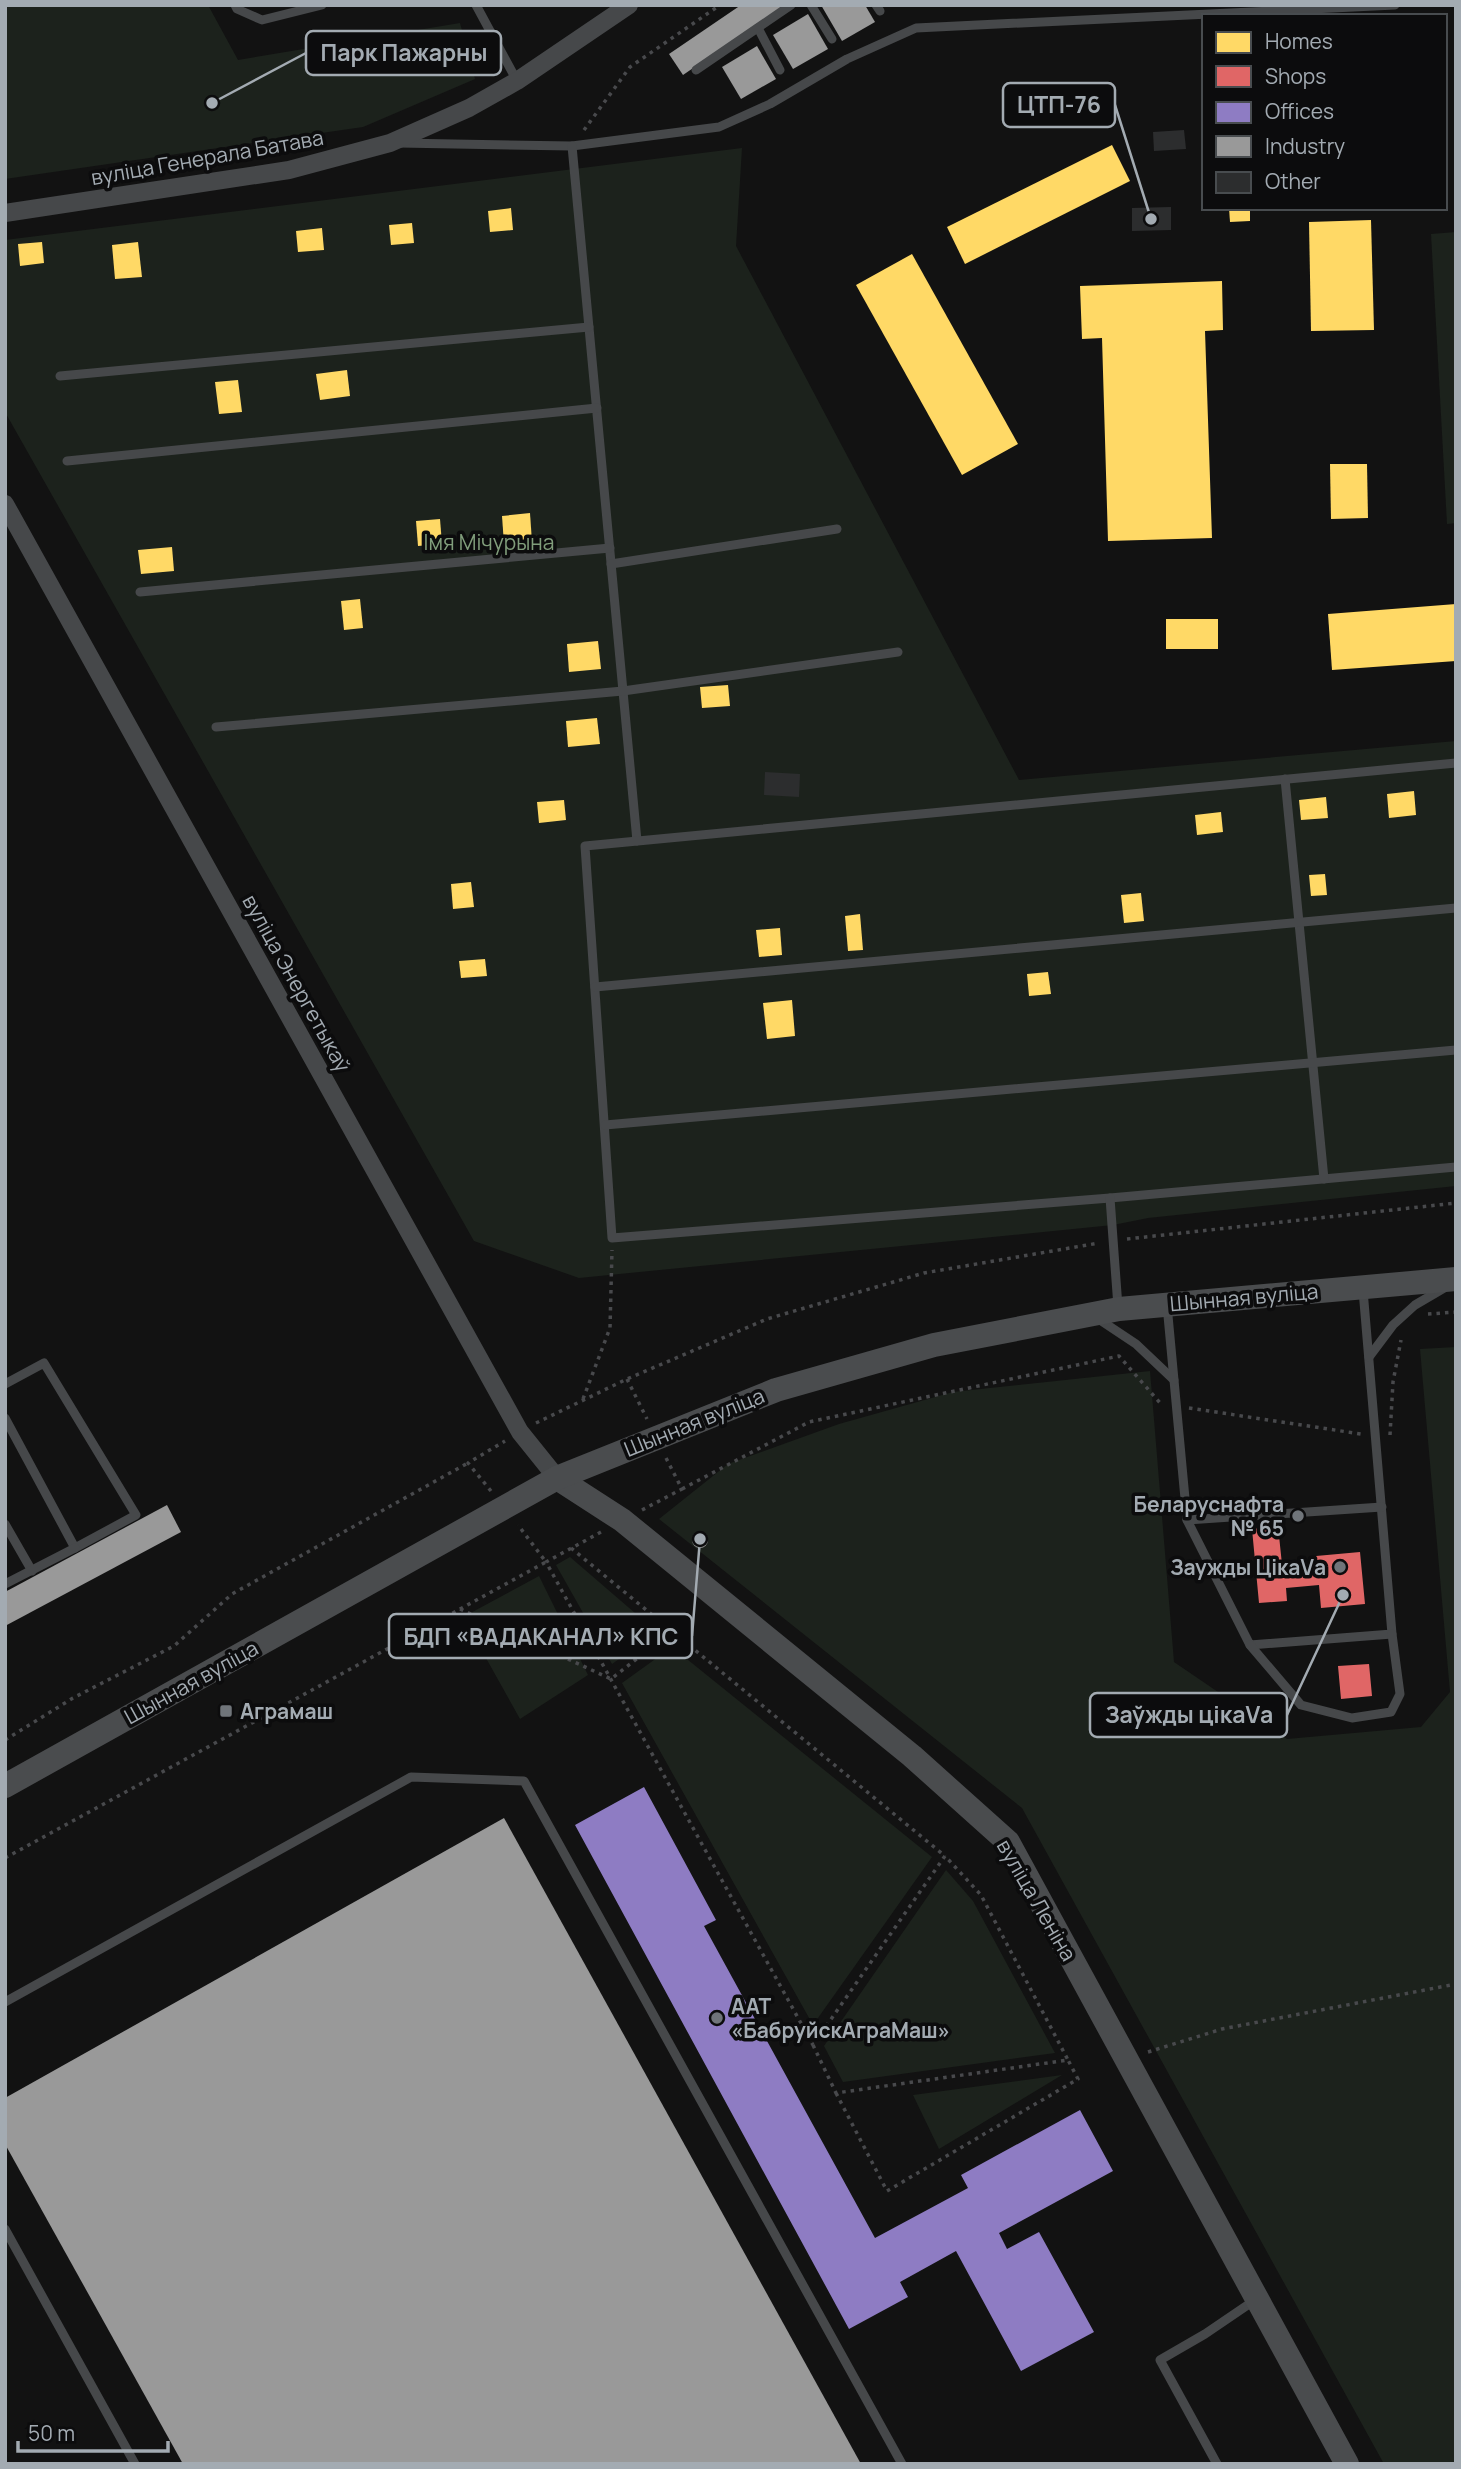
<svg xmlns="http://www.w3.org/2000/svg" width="1461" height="2469" font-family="Manrope,sans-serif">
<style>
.green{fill:#1c221c}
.homes{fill:#ffd966}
.shops{fill:#e06666}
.offices{fill:#8e7cc3}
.industry{fill:#999}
.building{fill:#2c2d2e}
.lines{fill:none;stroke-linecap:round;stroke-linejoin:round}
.path{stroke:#48494c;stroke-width:3.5;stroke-dasharray:3.5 5;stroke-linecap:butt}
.service{stroke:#46484a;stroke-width:9}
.minor{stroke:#46484a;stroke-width:18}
.secondary{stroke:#4a4c4e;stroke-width:24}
.poi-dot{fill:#70757a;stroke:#0c0c0d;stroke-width:2.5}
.labels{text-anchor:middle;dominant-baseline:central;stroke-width:7;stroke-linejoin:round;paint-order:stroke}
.street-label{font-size:21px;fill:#a3abb2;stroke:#0c0c0d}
.park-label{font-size:21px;fill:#809d7b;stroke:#0c0c0d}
.poi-label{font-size:21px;font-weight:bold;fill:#a3abb2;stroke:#0c0c0d;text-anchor:end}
.leader{fill:none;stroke:#a3abb2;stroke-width:2.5}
.callout-dot{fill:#a3abb2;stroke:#0c0c0d;stroke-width:2.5}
.callout{fill:#0c0c0d;stroke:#a3abb2;stroke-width:2.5}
.callout-label{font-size:23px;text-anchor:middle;font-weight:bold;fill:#a3abb2}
</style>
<rect width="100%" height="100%" fill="#121212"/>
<g class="green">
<path d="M 5,5 L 208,5 L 238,60 L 460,23 L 475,79 L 363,127 L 5,179 Z"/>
<path d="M 742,148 L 736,246 L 1019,780 L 1456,741 L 1456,1186 L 1148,1218 L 1113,1225 L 579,1278 L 474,1241 L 5,412 L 5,240 Z"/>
<path d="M 1456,232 L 1456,523 L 1447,524 L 1431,234 Z"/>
<path d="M 1456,1347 L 1456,2464 L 1384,2464 L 1022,1808 L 659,1519 L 728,1464 L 839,1424 L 953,1392 L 1150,1371 L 1174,1662 L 1287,1739 L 1421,1727 L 1450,1692 L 1420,1349 Z"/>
<path d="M 570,1557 L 657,1632 L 612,1664 L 556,1565 Z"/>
<path d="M 539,1576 L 588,1675 L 520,1719 L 463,1617 Z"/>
<path d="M 672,1647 L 932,1857 L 813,2025 L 622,1683 Z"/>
<path d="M 946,1870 L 973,1901 L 1055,2053 L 843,2082 L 824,2046 Z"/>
<path d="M 1062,2075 L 939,2149 L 913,2095 Z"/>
</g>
<g class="homes">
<rect x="1445" y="110" width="3" height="54"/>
<path d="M 1112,145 L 1130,181 L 965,264 L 947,227 Z"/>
<path d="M 511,208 L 513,230 L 490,232 L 488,211 Z"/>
<path d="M 1229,208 L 1250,208 L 1250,221 L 1230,222 Z"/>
<path d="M 1371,220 L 1374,330 L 1311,331 L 1309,222 Z"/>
<path d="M 412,223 L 414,243 L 391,245 L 389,225 Z"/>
<path d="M 322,228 L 324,250 L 298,252 L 296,231 Z"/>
<path d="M 42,242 L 44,263 L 20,266 L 18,244 Z"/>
<path d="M 138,242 L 142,277 L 115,279 L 112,245 Z"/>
<path d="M 912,254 L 1018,444 L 962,475 L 856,285 Z"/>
<path d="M 1222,281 L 1223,330 L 1205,331 L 1212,538 L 1108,541 L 1102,338 L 1082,339 L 1080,286 Z"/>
<path d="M 347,370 L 350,396 L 320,400 L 316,374 Z"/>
<path d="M 238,380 L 242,412 L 219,414 L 215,382 Z"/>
<path d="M 1330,464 L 1367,464 L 1368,518 L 1331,519 Z"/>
<path d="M 530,513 L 532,542 L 504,544 L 502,516 Z"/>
<path d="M 440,519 L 442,544 L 418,546 L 416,521 Z"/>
<path d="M 172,547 L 174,571 L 141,574 L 138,550 Z"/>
<path d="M 360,599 L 363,628 L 344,630 L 341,601 Z"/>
<path d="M 1456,604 L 1456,661 L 1332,670 L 1328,614 Z"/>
<rect x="1166" y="619" width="52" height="30"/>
<path d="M 598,641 L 601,669 L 569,672 L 567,644 Z"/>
<path d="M 728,685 L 730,706 L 702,708 L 700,687 Z"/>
<path d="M 597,718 L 600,744 L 568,747 L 566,721 Z"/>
<path d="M 1414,791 L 1416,815 L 1389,818 L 1387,794 Z"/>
<path d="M 1326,797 L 1328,818 L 1301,820 L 1299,800 Z"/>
<path d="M 564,800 L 566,820 L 539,823 L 537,802 Z"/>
<path d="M 1221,812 L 1223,832 L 1197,835 L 1195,815 Z"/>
<path d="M 1325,874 L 1327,895 L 1311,896 L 1309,875 Z"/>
<path d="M 471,882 L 474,907 L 453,909 L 451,884 Z"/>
<path d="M 1141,893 L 1144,921 L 1124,923 L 1121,895 Z"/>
<path d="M 860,914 L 863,950 L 848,951 L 845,916 Z"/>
<path d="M 780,928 L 782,955 L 759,957 L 756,930 Z"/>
<path d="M 485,959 L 487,976 L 461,978 L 459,961 Z"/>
<path d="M 1048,972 L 1051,994 L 1029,996 L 1027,974 Z"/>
<path d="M 792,1000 L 795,1036 L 767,1039 L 763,1003 Z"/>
</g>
<g class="shops">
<path d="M 1278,1526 L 1283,1574 L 1318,1570 L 1316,1556 L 1360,1552 L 1365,1604 L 1321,1608 L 1319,1585 L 1286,1588 L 1287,1601 L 1259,1603 L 1252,1529 Z"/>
<path d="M 1369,1664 L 1372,1696 L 1341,1699 L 1338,1666 Z"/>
</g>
<path class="offices" d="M 644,1787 L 716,1920 L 704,1926 L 875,2238 L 968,2188 L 961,2175 L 1080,2110 L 1113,2171 L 999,2233 L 1007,2249 L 1039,2232 L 1094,2332 L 1021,2371 L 956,2251 L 900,2282 L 908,2297 L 849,2329 L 575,1825 Z"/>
<g class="industry">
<path d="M 741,5 L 785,5 L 683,75 L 669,54 Z"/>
<path d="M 821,5 L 865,5 L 875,22 L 842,41 Z"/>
<path d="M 808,14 L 828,49 L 793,69 L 773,35 Z"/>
<path d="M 757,46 L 776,79 L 741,99 L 722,67 Z"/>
<path d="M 167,1505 L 181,1532 L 5,1626 L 5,1592 Z"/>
<circle cx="700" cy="1540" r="8"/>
<path d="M 504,1818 L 861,2464 L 183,2464 L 5,2144 L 5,2098 Z"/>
</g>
<g class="building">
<path d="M 1184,130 L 1186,149 L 1154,151 L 1153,132 Z"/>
<path d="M 1171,207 L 1171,230 L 1132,231 L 1132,208 Z"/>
<path d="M 765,772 L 800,774 L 799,797 L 764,795 Z"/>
</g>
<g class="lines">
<g class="path">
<path d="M 584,130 L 630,67 L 720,5"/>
<path d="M 1127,1239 L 1456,1203"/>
<path d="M 1428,1314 L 1456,1312"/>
<path d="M 627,1379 L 647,1419"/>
<path d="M 583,1399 L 610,1328 L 612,1250"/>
<path d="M 1189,1408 L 1361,1434"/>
<path d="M 536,1423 L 627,1379 L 767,1319 L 924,1273 L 1099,1243"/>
<path d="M 1390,1435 L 1393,1382 L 1401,1340"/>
<path d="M 682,1489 L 809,1422 L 1119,1356 L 1161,1404"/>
<path d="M 491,1491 L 468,1463 L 505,1441"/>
<path d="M 642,1510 L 682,1489 L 666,1458"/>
<path d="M 571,1548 L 945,1856 L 813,2045 L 546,1562 L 601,1532"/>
<path d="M 460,1609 L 611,1679 L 672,1631"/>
<path d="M 5,1740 L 73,1698 L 174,1646 L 232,1594 L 468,1463"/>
<path d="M 5,1858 L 546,1562 L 518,1525"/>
<path d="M 813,2045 L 836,2093 L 1068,2060 L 981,1895 L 945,1856"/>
<path d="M 1148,2052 L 1222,2029 L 1456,1984"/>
<path d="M 836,2093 L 887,2191 L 1078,2079 L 1068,2060"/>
</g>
<g class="service">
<path d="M 235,5 L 237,9 L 262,20 L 322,5"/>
<path d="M 476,5 L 517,81"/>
<path d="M 811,5 L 832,39"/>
<path d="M 876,5 L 880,11"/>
<path d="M 758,28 L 780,70"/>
<path d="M 696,70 L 791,5"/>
<path d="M 399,143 L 572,146 L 719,127 L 770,104 L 847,59 L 916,28 L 1395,5"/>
<path d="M 572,146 L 637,841"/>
<path d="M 60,376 L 589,327"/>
<path d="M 67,461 L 597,408"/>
<path d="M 611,564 L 837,529"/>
<path d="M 140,592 L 610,548"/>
<path d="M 216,727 L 623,691 L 898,652"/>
<path d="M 1456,763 L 585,846 L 612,1238 L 1110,1198 L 1456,1167"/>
<path d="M 1285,779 L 1324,1179"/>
<path d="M 595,987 L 1456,908"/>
<path d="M 605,1125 L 1456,1050"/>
<path d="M 1110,1198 L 1118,1307"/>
<path d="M 1167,1305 L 1187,1520 L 1250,1645 L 1392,1634 L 1363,1290"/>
<path d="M 1097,1318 L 1136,1344 L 1174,1380"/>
<path d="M 1369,1357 L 1393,1325 L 1415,1305 L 1444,1288"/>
<path d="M 5,1384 L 44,1363 L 136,1515 L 75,1548 L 5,1418"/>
<path d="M 1187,1520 L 1382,1507"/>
<path d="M 5,1524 L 32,1571"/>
<path d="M 5,1584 L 75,1548"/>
<path d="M 1250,1645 L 1301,1705 L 1352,1718 L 1391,1712 L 1400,1694 L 1392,1634"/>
<path d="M 5,2002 L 411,1777 L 524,1781 L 902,2464"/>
<path d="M 5,2229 L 135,2464"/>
<path d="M 1217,2464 L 1160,2360 L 1205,2334 L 1255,2300"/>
</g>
<g class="minor">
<path d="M 5,213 L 289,170 L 390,143 L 469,108 L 517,81 L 629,5"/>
<path d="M 5,504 L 520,1432 L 557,1478"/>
</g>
<g class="secondary">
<path d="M 557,1478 L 622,1520 L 912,1756 L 1008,1842 L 1347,2464"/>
<path d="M 5,1786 L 557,1478 L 776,1390 L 934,1345 L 1119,1309 L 1456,1279"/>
</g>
</g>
<g class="poi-dot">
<circle cx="1298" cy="1516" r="7"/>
<circle cx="1340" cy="1567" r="7"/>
<rect x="219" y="1704" width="14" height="14" rx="3.5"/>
<circle cx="717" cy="2018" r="7"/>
</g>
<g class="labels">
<g class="street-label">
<text transform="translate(207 157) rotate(-10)">вуліца Генерала Батава</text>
<text transform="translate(297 983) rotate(61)">вуліца Энергетыкаў</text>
<text transform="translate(1244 1297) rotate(-5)">Шынная вуліца</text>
<text transform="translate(694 1422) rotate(-22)">Шынная вуліца</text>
<text transform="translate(191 1682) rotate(-29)">Шынная вуліца</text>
<text transform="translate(1037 1900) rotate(60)">вуліца Леніна</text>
</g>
<g class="park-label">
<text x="489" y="542">Імя Мічурына</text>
</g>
<g class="poi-label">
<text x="1284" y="1504">Беларуснафта<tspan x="1284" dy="24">№ 65</tspan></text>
<text x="1326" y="1567">Заужды ЦікаVа</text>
<text x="240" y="1711" text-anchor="start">Аграмаш</text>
<text x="731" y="2006" text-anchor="start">ААТ<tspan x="731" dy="24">«БабруйскАграМаш»</tspan></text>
</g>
</g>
<path class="leader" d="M212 103L306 53M1151 219L1115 105M700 1539L692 1636M1343 1595L1287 1715"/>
<g class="callout-dot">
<circle cx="212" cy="103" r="7"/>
<circle cx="1151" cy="219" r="7"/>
<circle cx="700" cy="1539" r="7"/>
<circle cx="1343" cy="1595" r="7"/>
</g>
<g class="callout">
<rect x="306" y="31" width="195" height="44" rx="7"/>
<rect x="1003" y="83" width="112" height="44" rx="7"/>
<rect x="389" y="1614" width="303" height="44" rx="7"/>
<rect x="1090" y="1693" width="197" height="44" rx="7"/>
</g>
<g class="callout-label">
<text x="404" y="61">Парк Пажарны</text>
<text x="1059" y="113">ЦТП-76</text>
<text x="541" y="1645">БДП «ВАДАКАНАЛ» КПС</text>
<text x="1189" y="1723">Заўжды цікаVа</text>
</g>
<rect width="1461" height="2469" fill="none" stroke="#a3abb2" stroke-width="14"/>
<rect x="1202" y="14" width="245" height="196" fill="#0c0c0d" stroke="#484c4f" stroke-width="2"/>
<rect x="1216" y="32" width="35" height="21" fill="#ffd966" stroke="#484c4f" stroke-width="2"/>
<text x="1265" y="49" font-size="21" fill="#a3abb2">Homes</text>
<rect x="1216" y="66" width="35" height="21" fill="#e06666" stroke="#484c4f" stroke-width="2"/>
<text x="1265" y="84" font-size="21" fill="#a3abb2">Shops</text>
<rect x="1216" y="102" width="35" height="21" fill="#8e7cc3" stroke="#484c4f" stroke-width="2"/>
<text x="1265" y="119" font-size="21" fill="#a3abb2">Offices</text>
<rect x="1216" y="136" width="35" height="21" fill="#999999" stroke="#484c4f" stroke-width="2"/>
<text x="1265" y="154" font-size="21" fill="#a3abb2">Industry</text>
<rect x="1216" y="172" width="35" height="21" fill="#2c2d2e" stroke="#484c4f" stroke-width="2"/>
<text x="1265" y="189" font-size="21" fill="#a3abb2">Other</text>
<path d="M18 2441v10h150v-10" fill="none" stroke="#a3abb2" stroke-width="3.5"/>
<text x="28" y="2441" font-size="21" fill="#a3abb2" stroke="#0c0c0d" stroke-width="5" paint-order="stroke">50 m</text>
</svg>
